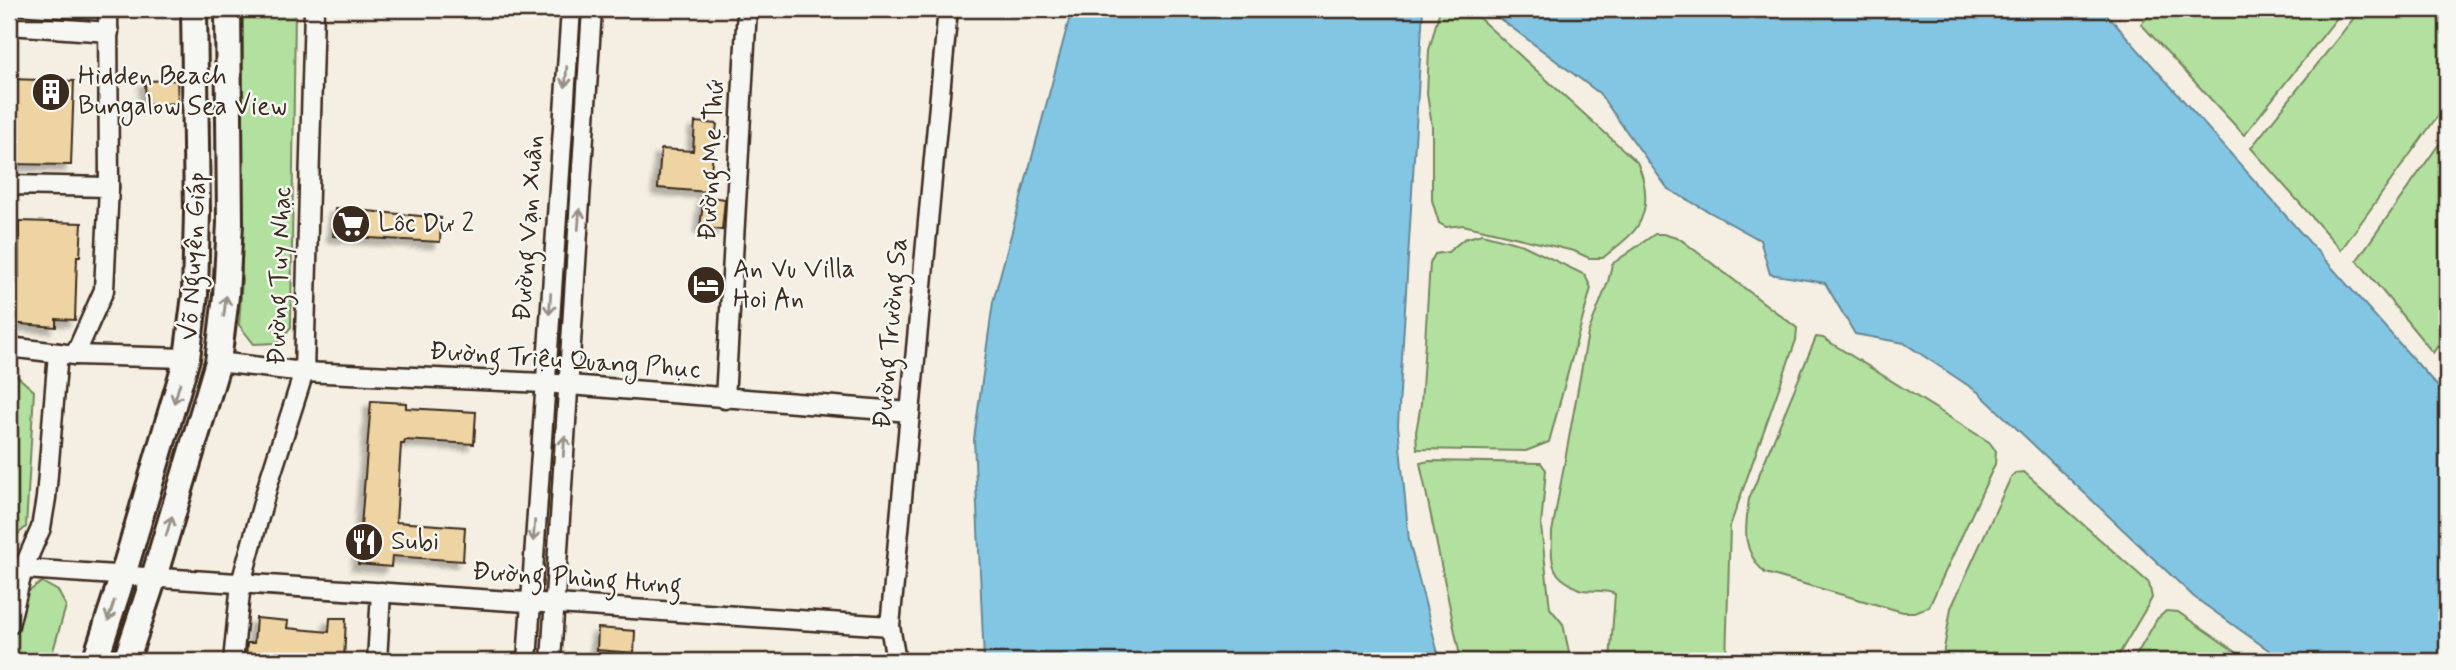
<svg xmlns="http://www.w3.org/2000/svg" width="2456" height="670" font-family="Mynerve,sans-serif">
<style>
.green{fill:#b2e09f;stroke:#76855e;stroke-width:2}
.water{fill:#83c6e4;stroke:#668895;stroke-width:2}
.building{fill:#edd4a2;stroke:#3b2a1e;stroke-width:2;filter:url(#shadow)}
.lines{fill:none;stroke-linecap:round;stroke-linejoin:round}
.street-casing{stroke:#3b2a1e;stroke-width:23}
.secondary-casing{stroke:#3b2a1e;stroke-width:30}
.street{stroke:#f6f6f2;stroke-width:18}
.secondary{stroke:#f6f6f2;stroke-width:24}
.oneway{stroke:#989088}
.labels{text-anchor:middle;dominant-baseline:central;stroke-width:5;stroke-linejoin:round;paint-order:stroke}
.poi-label{font-size:26px;fill:#3b2a1e;stroke:#f6f6f2;text-anchor:start}
.street-label{font-size:26px;fill:#3b2a1e;stroke:#f6f6f2}
</style>
<defs>
<filter id="shadow"><feDropShadow dx="-6" dy="6" stdDeviation="2" flood-color="#0004"/></filter>
</defs>
<rect width="100%" height="100%" fill="#f4efe2"/>
<filter id="ink" filterUnits="userSpaceOnUse"><feTurbulence type="fractalNoise" baseFrequency=".0143" numOctaves="2"/><feDisplacementMap in="SourceGraphic" scale="14" xChannelSelector="R" yChannelSelector="G"/><feConvolveMatrix kernelMatrix="1 2 1 2 8 2 1 2 1" color-interpolation-filters="sRGB"/></filter>
<g filter="url(#ink)">
<g class="green">
<path d="M 243,9 L 295,9 L 291,327 L 277,343 L 254,344 L 239,325 L 242,280 Z"/>
<path d="M 1440,9 L 1469,9 L 1637,162 C 1646,182 1650,207 1637,227 C 1629,239 1613,249 1603,258 L 1589,258 L 1574,251 L 1463,225 L 1446,227 L 1439,223 L 1432,200 L 1432,126 L 1427,94 L 1429,50 Z"/>
<path d="M 2154,9 L 2344,9 L 2244,135 L 2141,24 Z"/>
<path d="M 2361,9 L 2447,9 L 2447,103 L 2341,250 L 2251,148 Z"/>
<path d="M 2447,133 L 2447,331 L 2433,353 L 2357,260 Z"/>
<path d="M 1482,234 L 1523,245 L 1585,275 L 1591,288 L 1549,442 L 1526,451 L 1417,449 L 1416,432 L 1421,404 L 1430,263 L 1435,254 L 1448,252 L 1464,239 Z"/>
<path d="M 1655,234 L 1663,234 L 1680,239 L 1797,328 L 1796,340 L 1730,526 L 1726,661 L 1610,661 L 1615,594 C 1603,589 1595,592 1582,590 C 1577,589 1572,585 1567,582 C 1548,571 1552,552 1552,532 L 1588,333 L 1608,282 L 1612,264 Z"/>
<path d="M 1816,337 L 1823,338 L 1989,442 L 1996,451 L 1995,464 L 1929,607 L 1914,612 L 1903,612 L 1765,573 C 1741,550 1745,530 1749,499 Z"/>
<path d="M 9,369 L 34,391 L 26,527 L 9,542 Z"/>
<path d="M 1429,461 L 1541,463 L 1546,470 L 1541,526 L 1550,608 L 1563,624 L 1571,661 L 1461,661 L 1420,463 Z"/>
<path d="M 2024,472 L 2149,583 L 2152,598 L 2115,661 L 1942,661 L 1951,608 L 2011,477 L 2015,473 Z"/>
<path d="M 42,582 L 58,591 L 66,606 L 50,661 L 9,661 L 9,652 L 25,594 Z"/>
<path d="M 2166,611 L 2178,612 L 2249,661 L 2133,661 L 2157,619 Z"/>
</g>
<g class="water">
<path d="M 1072,9 L 1423,9 L 1398,425 L 1409,541 L 1440,661 L 984,661 L 974,439 L 993,302 Z"/>
<path d="M 1487,9 L 2102,9 L 2447,397 L 2447,661 L 2284,661 L 2194,597 L 1978,392 L 1904,343 L 1855,334 L 1825,283 L 1770,274 L 1760,240 L 1668,189 L 1599,93 Z"/>
</g>
<g class="building">
<path d="M 9,79 L 74,81 L 71,165 L 9,164 Z"/>
<path d="M 177,80 L 178,103 L 146,105 L 145,81 Z"/>
<path d="M 695,122 L 717,124 L 708,192 L 658,188 L 661,149 L 693,151 Z"/>
<path d="M 704,196 L 725,199 L 722,230 L 700,227 Z"/>
<path d="M 335,208 L 441,218 L 440,242 L 333,236 Z"/>
<path d="M 19,221 L 82,223 L 80,256 L 77,256 L 75,320 L 56,319 L 56,327 L 9,323 L 9,277 L 19,277 Z"/>
<path d="M 371,401 L 406,403 L 406,408 L 476,412 L 474,444 L 405,440 L 404,444 L 401,444 L 396,522 L 465,527 L 463,561 L 392,556 L 391,567 L 358,564 Z"/>
<path d="M 256,618 L 288,621 L 287,628 L 329,632 L 330,618 L 346,618 L 344,661 L 246,660 L 247,643 L 254,643 Z"/>
<path d="M 598,628 L 635,631 L 634,653 L 597,650 Z"/>
</g>
<g class="lines">
<g class="street-casing">
<g id="street">
<path d="M 9,25 L 109,32"/>
<path d="M 9,185 L 109,187"/>
<path d="M 9,347 L 75,355 L 187,358"/>
<path d="M 75,355 L 104,290 L 109,187 L 108,9"/>
<path d="M 218,362 L 304,372 L 544,383 L 910,412"/>
<path d="M 725,399 L 747,9"/>
<path d="M 9,568 L 890,626"/>
<path d="M 9,625 L 23,569 L 41,528 L 46,498 L 58,353"/>
<path d="M 233,661 L 241,583 L 269,481 L 304,372 L 314,9"/>
<path d="M 377,661 L 381,592"/>
<path d="M 527,661 L 571,9"/>
<path d="M 551,661 L 592,9"/>
<path d="M 896,661 L 890,626 L 948,9"/>
</g>
</g>
<g class="secondary-casing">
<g id="secondary">
<path d="M 95,661 L 123,575 L 187,358 L 195,295 L 197,212 L 194,9"/>
<path d="M 126,661 L 154,577 L 218,362 L 226,296 L 230,223 L 228,9"/>
</g>
</g>
<use href="#street" class="street"/>
<use href="#secondary" class="secondary"/>
</g>
<defs><path id="oneway-shaft" d="M-6 0H5M1.5-3L5.5 0L1.5 3" fill="none" stroke-width="1.6" stroke-linecap="round" stroke-linejoin="round" transform="scale(1.75)"/></defs>
<g class="oneway">
<use href="#oneway-shaft" transform="translate(566 77) rotate(94)"/>
<use href="#oneway-shaft" transform="translate(579 219) rotate(-86)"/>
<use href="#oneway-shaft" transform="translate(550 304) rotate(94)"/>
<use href="#oneway-shaft" transform="translate(225 306) rotate(-83)"/>
<use href="#oneway-shaft" transform="translate(177 393) rotate(107)"/>
<use href="#oneway-shaft" transform="translate(564 446) rotate(-86)"/>
<use href="#oneway-shaft" transform="translate(169 526) rotate(-73)"/>
<use href="#oneway-shaft" transform="translate(534 531) rotate(94)"/>
<use href="#oneway-shaft" transform="translate(111 611) rotate(108)"/>
</g>
</g>
<defs>
<g id="building-disc" transform="scale(2.0125)"><circle r="9.5" fill="#3b2a1e" stroke="#f6f6f2"/><path d="M-4-6H4V6H1V3H-1V6H-4ZM-2.5-4.3h1.7v1.8h-1.7ZM.8-4.3h1.7v1.8H.8ZM-2.5-1h1.7V.8h-1.7ZM.8-1h1.7V.8H.8Z" fill="#fff"/></g>
<g id="supermarket-disc" transform="scale(2.0125)"><circle r="9.5" fill="#3b2a1e" stroke="#f6f6f2"/><path d="M-6-5.5h2.5l.6 2H6L4.5 2H-2.5L-4.4-4H-6ZM-1.5 3.2a1.3 1.3 0 1 0 .1 0ZM3 3.2a1.3 1.3 0 1 0 .1 0Z" fill="#fff"/></g>
<g id="hotel-disc" transform="scale(2.0125)"><circle r="9.5" fill="#3b2a1e" stroke="#f6f6f2"/><path d="M-6-4.5h1.5V1H6V5H4.5V3h-9V5H-6ZM-4 0a1.8 1.8 0 1 1 3.6 0ZM.5 0V-2.5h3Q6-2.5 6 0Z" fill="#fff"/></g>
<g id="restaurant-disc" transform="scale(2.0125)"><circle r="9.5" fill="#3b2a1e" stroke="#f6f6f2"/><path d="M-5-6h1v4h1v-4h1v4h1v-4h1v5L-1.5 .5V6h-2V.5L-5-1ZM5-6V6H3V1.5H1.5Q1.5-4 5-6Z" fill="#fff"/></g>
</defs>
<g fill-rule="evenodd">
<use href="#building-disc" x="51" y="92"/>
<use href="#supermarket-disc" x="351" y="224"/>
<use href="#hotel-disc" x="706" y="285"/>
<use href="#restaurant-disc" x="364" y="542"/>
</g>
<g class="labels">
<g class="poi-label">
<text x="78" y="77">Hidden Beach<tspan x="78" dy="30">Bungalow Sea View</tspan></text>
<text x="378" y="224">Lôc Dư 2</text>
<text x="733" y="270">An Vu Villa<tspan x="733" dy="30">Hoi An</tspan></text>
<text x="391" y="542">Subi</text>
</g>
<g class="street-label">
<text transform="translate(712 160) rotate(-87)">Đường Mẹ Thứ</text>
<text transform="translate(529 228) rotate(-86)">Đường Vạn Xuân</text>
<text transform="translate(194 256) rotate(-87)">Võ Nguyên Giáp</text>
<text transform="translate(280 276) rotate(-88)">Đường Tuy Nhạc</text>
<text transform="translate(891 333) rotate(-85)">Đường Trường Sa</text>
<text transform="translate(565 361) rotate(4)">Đường Triệu Quang Phục</text>
<text transform="translate(577 579) rotate(4)">Đường Phùng Hưng</text>
</g>
</g>
<rect width="2456" height="670" fill="none" stroke="#f6f6f2" stroke-width="35"/>
<rect x="18" y="18" width="2421" height="635" fill="none" stroke="#3b2a1e" stroke-width="2.5" filter="url(#ink)"/>
</svg>
